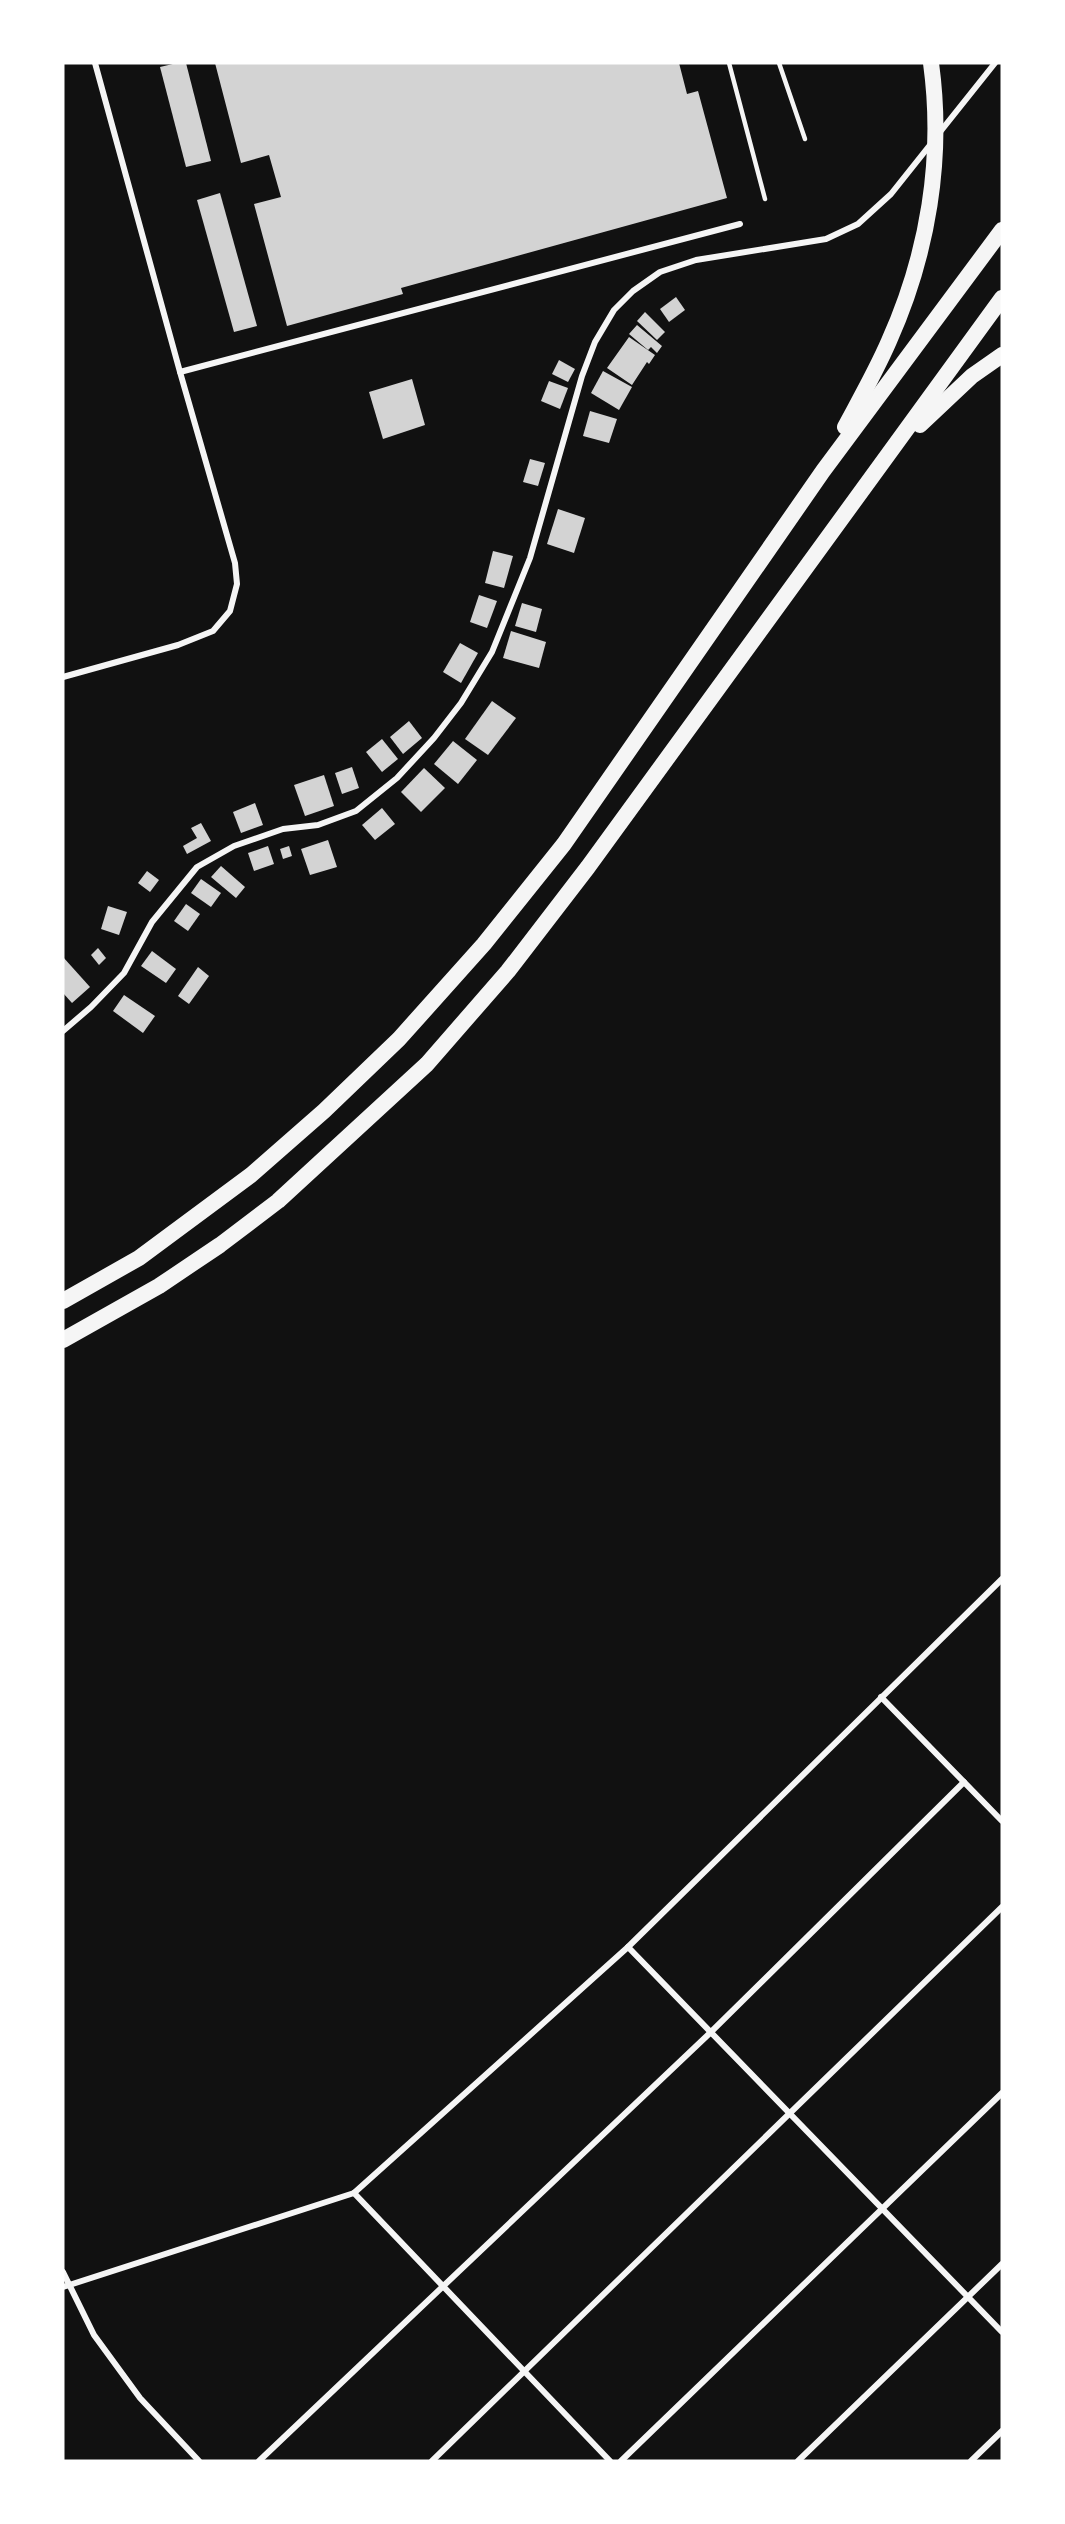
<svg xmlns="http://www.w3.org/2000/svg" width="1065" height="2524" font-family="'Asap Condensed',sans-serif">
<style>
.building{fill:#d3d3d3}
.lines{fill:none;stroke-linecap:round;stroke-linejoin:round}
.service{stroke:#f5f5f5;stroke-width:4.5}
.minor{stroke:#f5f5f5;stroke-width:6}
.trunk{stroke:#f5f5f5;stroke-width:16}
</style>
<rect width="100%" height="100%" fill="#111"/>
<g class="building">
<path d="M 177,63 L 186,63 L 211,161 L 186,167 L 160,67 Z"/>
<path d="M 215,63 L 679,63 L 687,94 L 698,91 L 727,198 L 401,288 L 403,294 L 287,326 L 254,204 L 281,197 L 269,155 L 241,163 Z"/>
<path d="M 220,193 L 257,326 L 234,332 L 197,200 Z"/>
<path d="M 676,297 L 685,310 L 669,322 L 660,309 Z"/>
<path d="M 645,312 L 665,332 L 657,340 L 637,321 Z"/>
<path d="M 637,325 L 662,346 L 657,353 L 651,347 L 648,350 L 629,334 Z"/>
<path d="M 629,337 L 655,355 L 649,364 L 647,362 L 632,385 L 607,368 Z"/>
<path d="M 559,360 L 575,369 L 568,382 L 552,374 Z"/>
<path d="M 603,371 L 632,387 L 619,410 L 591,393 Z"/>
<path d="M 412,379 L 425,425 L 383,439 L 369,392 Z"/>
<path d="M 549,381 L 568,388 L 560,409 L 541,401 Z"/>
<path d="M 590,411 L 617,419 L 609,443 L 583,436 Z"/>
<path d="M 530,459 L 545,463 L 538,486 L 523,482 Z"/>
<path d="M 558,509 L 585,518 L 574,553 L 547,544 Z"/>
<path d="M 493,551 L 513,556 L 504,588 L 485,583 Z"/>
<path d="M 479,595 L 497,601 L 487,628 L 470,622 Z"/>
<path d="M 522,603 L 542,609 L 536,632 L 515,626 Z"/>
<path d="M 511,631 L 546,642 L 539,668 L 503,658 Z"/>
<path d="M 460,643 L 478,653 L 461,683 L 443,672 Z"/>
<path d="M 492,701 L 516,718 L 488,755 L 465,739 Z"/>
<path d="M 409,721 L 422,738 L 403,754 L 390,737 Z"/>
<path d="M 382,739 L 398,759 L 382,772 L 366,752 Z"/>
<path d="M 453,741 L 477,760 L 458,784 L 434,764 Z"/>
<path d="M 352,767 L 359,788 L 342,794 L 335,773 Z"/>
<path d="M 424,768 L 445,788 L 421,812 L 401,792 Z"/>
<path d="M 324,775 L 334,806 L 305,816 L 294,785 Z"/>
<path d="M 255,803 L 263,825 L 241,833 L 233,812 Z"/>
<path d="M 382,808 L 395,824 L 375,840 L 362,825 Z"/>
<path d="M 201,823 L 211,841 L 187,854 L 183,846 L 197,838 L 191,828 Z"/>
<path d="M 328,840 L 337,867 L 310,875 L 301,849 Z"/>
<path d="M 268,846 L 274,864 L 254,871 L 248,853 Z"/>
<path d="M 289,846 L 292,856 L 283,859 L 280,849 Z"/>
<path d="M 221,866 L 245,887 L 236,898 L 211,877 Z"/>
<path d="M 147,871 L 159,880 L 150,892 L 138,883 Z"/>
<path d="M 201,879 L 221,893 L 211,907 L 191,893 Z"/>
<path d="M 186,904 L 200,914 L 188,931 L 174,921 Z"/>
<path d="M 108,906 L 127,912 L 119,935 L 101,929 Z"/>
<path d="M 98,948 L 106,958 L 99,965 L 91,955 Z"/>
<path d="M 152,951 L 176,969 L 166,983 L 141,966 Z"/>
<path d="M 63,957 L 90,987 L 72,1003 L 63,993 Z"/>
<path d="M 198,967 L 209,976 L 189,1004 L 178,996 Z"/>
<path d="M 124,995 L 155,1016 L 143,1033 L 113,1011 Z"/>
</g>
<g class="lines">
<g class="service">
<path d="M 729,63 L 765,199"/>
<path d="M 779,63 L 805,139"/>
</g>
<g class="minor">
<path d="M 940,132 L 995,63"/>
<path d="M 180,372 L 740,224"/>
<path d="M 63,677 L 178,645 L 213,631 L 230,611 L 237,584 L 235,563 L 180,372 L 95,63"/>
<path d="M 63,1031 L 91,1007 L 124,973 L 152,922 L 197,867 L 234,846 L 283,829 L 318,825 L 356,811 L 397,778 L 434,738 L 461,703 L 492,652 L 530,558 L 582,376 L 595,342 L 614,310 L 633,291 L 660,272 L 696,260 L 826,239 L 858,224 L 891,194 L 930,145"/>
<path d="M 881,1697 L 1002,1821"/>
<path d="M 628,1947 L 1002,2332"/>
<path d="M 354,2193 L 610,2461"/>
<path d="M 63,2272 L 94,2335 L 140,2398 L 199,2461"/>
<path d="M 63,2287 L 354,2193 L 628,1947 L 1002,1579"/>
<path d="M 259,2461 L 711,2032 L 964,1782"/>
<path d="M 432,2461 L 1002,1907"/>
<path d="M 621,2461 L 1002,2093"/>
<path d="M 798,2461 L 1002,2264"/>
<path d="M 971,2461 L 1002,2431"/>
</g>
<g class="trunk">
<path d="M 920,425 L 972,376 L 1002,355"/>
<path d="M 845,427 C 860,399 876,371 889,341 C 928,254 944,158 931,63"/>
<path d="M 63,1301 L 139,1258 L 251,1175 L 324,1111 L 399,1039 L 484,944 L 564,844 L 823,471 L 1002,230"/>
<path d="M 63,1340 L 159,1286 L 220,1245 L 278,1201 L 427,1064 L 508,971 L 588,867 L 1002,298"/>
</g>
</g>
<rect width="1065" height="2524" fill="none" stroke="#ffffff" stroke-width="129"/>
</svg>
